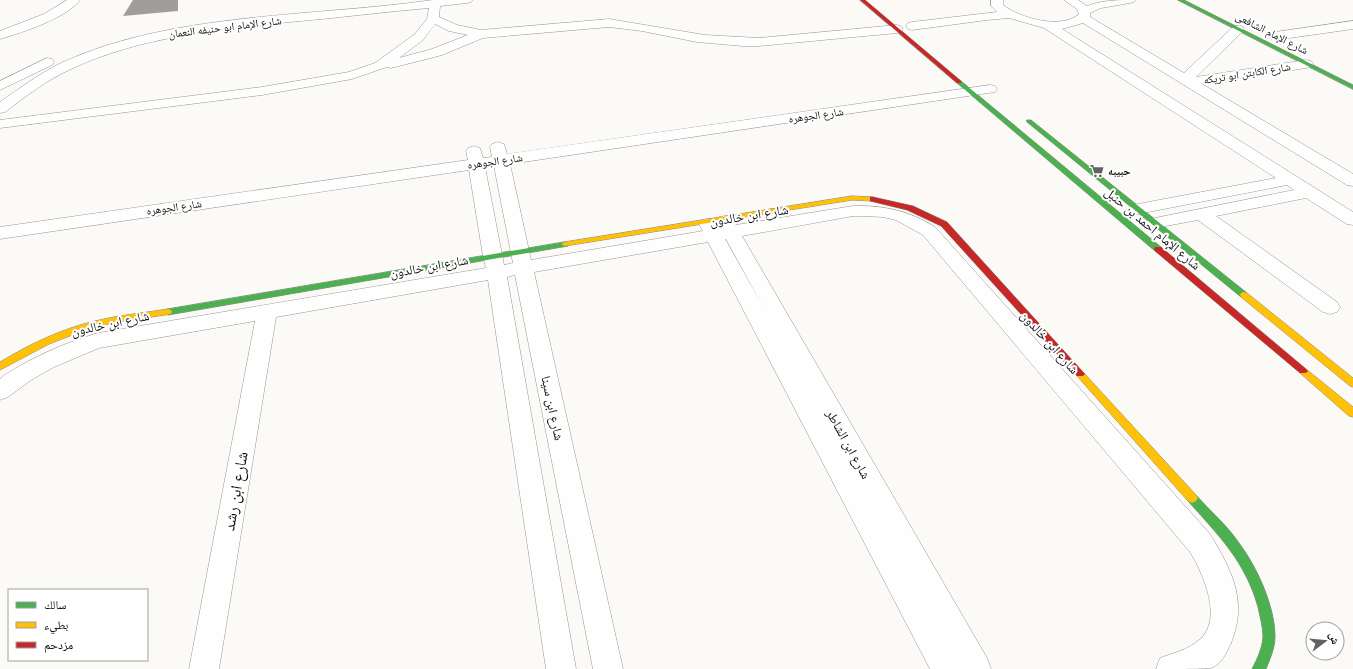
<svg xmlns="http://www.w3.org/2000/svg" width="1353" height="669" font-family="'PT Serif','Noto Naskh Arabic',serif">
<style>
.building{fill:#a09d9b}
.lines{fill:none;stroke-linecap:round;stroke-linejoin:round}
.street-casing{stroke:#969594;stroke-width:1}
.fast-casing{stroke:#8d8c8a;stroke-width:1}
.slow-casing{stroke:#8d8c8a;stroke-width:1}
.jam-casing{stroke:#8d8c8a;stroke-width:1}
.street{fill:#fffefe;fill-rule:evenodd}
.fast{fill:#4caf50;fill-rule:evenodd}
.slow{fill:#ffc107;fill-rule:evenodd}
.jam{fill:#c62828;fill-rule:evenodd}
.labels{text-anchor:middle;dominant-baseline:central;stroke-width:4;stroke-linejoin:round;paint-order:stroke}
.far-street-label{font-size:11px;fill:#101010;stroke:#fff}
.far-poi-label{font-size:11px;font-weight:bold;fill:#101010;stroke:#fff;text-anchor:start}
.street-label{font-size:13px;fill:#101010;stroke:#fff}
.near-street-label{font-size:16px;fill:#101010;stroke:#fff}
</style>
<rect width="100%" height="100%" fill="#fcfaf6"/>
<path class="building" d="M 133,0 L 178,0 L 178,11 L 123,16 Z"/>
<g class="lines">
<g class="street-casing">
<g id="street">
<path d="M 67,0 L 80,0 C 67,18 21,33 0,39 L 0,31 L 44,14 Z"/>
<path d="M 433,0 L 473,0 L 471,2 L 467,3 L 440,6 L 439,17 L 457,25 L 481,30 L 609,19 L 705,35 L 759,38 L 897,25 L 901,26 L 903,29 L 901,32 L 897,33 L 759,46 L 743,46 L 697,42 L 642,31 L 609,27 L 483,38 L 442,55 L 391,68 L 387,67 L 352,79 L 262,95 L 0,128 L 0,120 L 262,87 L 349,72 L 375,63 L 415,34 L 427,19 L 429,8 C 382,12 336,18 290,22 C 216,30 139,37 71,69 C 47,80 26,96 5,112 L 0,113 L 0,102 C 20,88 39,74 61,63 C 171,12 314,17 433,0 ZM 435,24 L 449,31 L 468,35 L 432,49 L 399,58 L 423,40 Z"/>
<path d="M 991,0 L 1003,0 L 1003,5 C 1020,18 1061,30 1079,14 L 1077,9 L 1064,0 L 1078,0 L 1087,6 C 1103,0 1119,0 1136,0 L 1134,2 L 1130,3 L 1101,8 L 1090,13 L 1090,17 L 1184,73 L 1234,26 L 1242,26 L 1244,29 L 1242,32 L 1196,77 L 1306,60 L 1311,61 L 1313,64 L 1311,67 L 1306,68 L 1202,84 L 1353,174 L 1353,186 L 1347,185 L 1083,23 L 1062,29 L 1353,212 L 1353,225 L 1347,224 L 1306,198 L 1216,216 L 1337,302 L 1340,307 L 1337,312 L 1330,314 L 1323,312 L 1198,220 L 1155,228 L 1149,227 L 1146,223 L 1149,219 L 1155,218 L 1294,190 L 1287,185 L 1138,214 L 1132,213 L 1129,209 L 1132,205 L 1138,204 L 1276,178 L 1044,28 L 1009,18 L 987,20 L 912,30 L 908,29 L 906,26 L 908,23 L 912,22 L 997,12 L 991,6 Z"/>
<path d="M 1353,21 L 1353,29 L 1275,40 L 1271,39 L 1269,36 L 1271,33 L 1275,32 Z"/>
<path d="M 47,58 L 52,59 L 54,62 L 52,65 L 0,90 L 0,81 Z"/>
<path d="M 990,85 L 995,86 L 997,89 L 995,92 L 510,164 L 531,260 L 703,231 L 699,224 L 702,220 L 708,219 L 714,220 L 720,228 L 716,221 L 719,217 L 725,216 L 731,217 L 736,225 L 853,206 C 883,205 910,211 935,227 L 1210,534 C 1232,571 1248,601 1231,643 C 1226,653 1222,664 1211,668 C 1203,669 1166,669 1156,669 L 1160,658 C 1173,653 1188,650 1199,640 C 1224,620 1203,573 1190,552 L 923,235 L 896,220 L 883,217 L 864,216 L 853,216 L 742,236 L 987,658 L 991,669 L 930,669 L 708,242 L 534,272 L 623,669 L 593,669 L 515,275 L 507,277 L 576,669 L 546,669 L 488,280 L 276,317 L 219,669 L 189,669 L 255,321 L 99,348 L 54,367 L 31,380 L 8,397 L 0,400 L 0,379 L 3,376 C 33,357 64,343 98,333 L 486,268 L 483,256 L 469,170 L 0,239 L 0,227 L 468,160 L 466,151 L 468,148 L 474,146 L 480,148 L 483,158 L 492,157 L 490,147 L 492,144 L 498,142 L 504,144 L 507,154 ZM 494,166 L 513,263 L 504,265 L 485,167 ZM 725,239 L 726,239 L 765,310 Z"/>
</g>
</g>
<g class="fast-casing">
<g id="fast">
<path d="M 1178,0 L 1184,0 L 1353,85 L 1353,89 Z"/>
<path d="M 957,81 L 961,81 L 1161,247 L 1162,249 L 1161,251 L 1155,251 L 957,83 Z"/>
<path d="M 1027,120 L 1031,120 L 1247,293 L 1248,295 L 1247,297 L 1241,297 L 1027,122 Z"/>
<path d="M 565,242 L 569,244 L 568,246 L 168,315 L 164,312 L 168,309 Z"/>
<path d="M 1192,493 L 1196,495 C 1210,511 1227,525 1239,543 C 1257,567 1275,606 1275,637 C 1275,648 1270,659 1266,669 L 1252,669 C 1257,659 1262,649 1263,637 C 1263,627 1260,617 1258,607 C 1245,561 1219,536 1188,501 L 1186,498 L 1188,495 Z"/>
</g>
</g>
<g class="slow-casing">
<g id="slow">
<path d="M 852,196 L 873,197 L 877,199 L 873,201 L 852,200 L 565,246 L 561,244 L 565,242 Z"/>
<path d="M 1244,292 L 1247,293 L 1353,378 L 1353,387 L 1350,386 L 1241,297 L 1240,295 L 1241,293 Z"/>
<path d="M 168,309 L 171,310 L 172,312 L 171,314 L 113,323 L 85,330 L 49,344 L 0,370 L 0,362 C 30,344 61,329 95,321 C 119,315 144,313 168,309 Z"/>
<path d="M 1303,367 L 1306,369 L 1353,407 L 1353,417 L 1349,416 L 1300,373 L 1298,371 L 1300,369 Z"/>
<path d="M 1080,370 L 1083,372 L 1196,495 L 1198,498 L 1196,501 L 1192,503 L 1188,501 L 1077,376 L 1075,374 L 1077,372 Z"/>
</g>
</g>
<g class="jam-casing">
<g id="jam">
<path d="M 860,0 L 865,0 L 961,81 L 961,83 L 957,83 Z"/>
<path d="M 870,197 L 873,197 L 913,206 L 947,222 L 1083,372 L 1085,374 L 1083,376 L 1077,376 L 941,226 L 907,210 L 870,201 Z"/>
<path d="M 1155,247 L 1161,247 L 1306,369 L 1308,371 L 1306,373 L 1300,373 L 1155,251 L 1154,249 Z"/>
</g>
</g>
<use href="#street" class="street"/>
<use href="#fast" class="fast"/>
<use href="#slow" class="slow"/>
<use href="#jam" class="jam"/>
</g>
<defs>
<g id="supermarket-bare" transform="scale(1.08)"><path d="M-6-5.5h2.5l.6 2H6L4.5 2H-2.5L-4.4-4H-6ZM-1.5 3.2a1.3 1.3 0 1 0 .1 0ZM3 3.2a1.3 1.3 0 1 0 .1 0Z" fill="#636260" stroke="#fff" stroke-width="2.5" paint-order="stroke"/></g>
</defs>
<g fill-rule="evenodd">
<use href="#supermarket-bare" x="1097" y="171"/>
</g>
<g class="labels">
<g class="far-street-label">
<text transform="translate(225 27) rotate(-7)">شارع الإمام ابو حنيفه النعمان</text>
<text transform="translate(1272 33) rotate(27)">شارع الإمام الشافعى</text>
<text transform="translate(1247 73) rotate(-9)">شارع الكابتن ابو تريكه</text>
<text transform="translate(816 115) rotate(-8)">شارع الجوهره</text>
<text transform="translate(495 161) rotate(-8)">شارع الجوهره</text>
<text transform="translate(174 207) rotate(-8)">شارع الجوهره</text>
</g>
<g class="far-poi-label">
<text x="1108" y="171">حبيبه</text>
</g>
<g class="street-label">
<text transform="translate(749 215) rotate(-9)">شارع ابن خالدون</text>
<text transform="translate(1153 228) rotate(40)">شارع الإمام احمد بن حنبل</text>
<text transform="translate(429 266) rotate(-10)">شارع ابن خالدون</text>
<text transform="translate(110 323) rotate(-12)">شارع ابن خالدون</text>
<text transform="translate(1050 342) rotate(48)">شارع ابن خالدون</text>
<text transform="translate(553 408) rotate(78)">شارع ابن سينا</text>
<text transform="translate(849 444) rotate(61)">شارع ابن الشاطر</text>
</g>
<g class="near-street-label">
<text transform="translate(235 491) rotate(-80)">شارع ابن رشد</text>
</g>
</g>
<rect x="8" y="589" width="140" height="72" fill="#ffffff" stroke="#9f9f9f"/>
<rect x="16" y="602" width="20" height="6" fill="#4caf50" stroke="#9f9f9f"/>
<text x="44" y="609" font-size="12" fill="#101010">سالك</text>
<rect x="16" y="622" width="20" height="6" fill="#ffc107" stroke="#9f9f9f"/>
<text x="44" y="629" font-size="12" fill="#101010">بطيء</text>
<rect x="16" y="642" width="20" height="6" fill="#c62828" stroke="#9f9f9f"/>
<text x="44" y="649" font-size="12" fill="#101010">مزدحم</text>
<g transform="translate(1325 641) rotate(74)"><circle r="19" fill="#ffffff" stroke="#9f9f9f"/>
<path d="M0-3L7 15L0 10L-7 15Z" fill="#636260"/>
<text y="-6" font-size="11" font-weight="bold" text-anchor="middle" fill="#101010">ش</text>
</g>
</svg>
